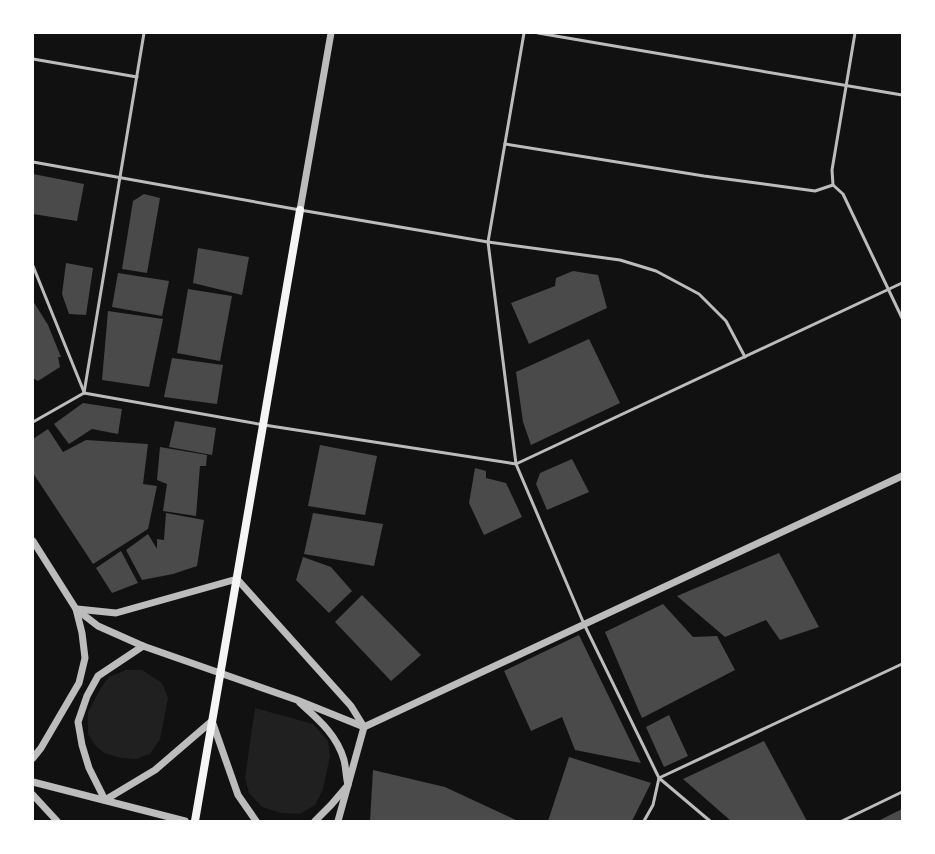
<svg xmlns="http://www.w3.org/2000/svg" width="935" height="854" font-family="'IBM Plex Sans',sans-serif">
<style>
.green{fill:#202020}
.building{fill:#4a4a4a}
.lines{fill:none;stroke-linecap:round;stroke-linejoin:round}
.service{stroke:#bcbcbc;stroke-width:3}
.tertiary{stroke:#bcbcbc;stroke-width:7}
.secondary{stroke:#f5f5f5;stroke-width:8}
</style>
<rect width="100%" height="100%" fill="#111"/>
<g class="green">
<path d="M 126,670 L 142,670 L 162,683 L 168,698 L 160,739 L 150,754 L 136,759 L 121,758 L 104,753 L 95,745 L 88,734 L 88,712 L 101,688 L 109,677 Z"/>
<path d="M 255,708 L 313,724 L 328,741 L 330,756 L 323,789 L 315,805 L 300,814 L 281,813 L 262,807 L 249,793 L 245,778 Z"/>
</g>
<g class="building">
<path d="M 33,174 L 84,184 L 77,221 L 33,214 Z"/>
<path d="M 144,194 L 160,198 L 147,273 L 122,269 L 133,201 Z"/>
<path d="M 198,248 L 249,257 L 242,295 L 193,283 Z"/>
<path d="M 66,263 L 93,268 L 86,315 L 69,314 L 62,294 Z"/>
<path d="M 573,271 L 598,275 L 607,308 L 529,344 L 511,303 L 555,286 L 556,278 Z"/>
<path d="M 118,273 L 169,281 L 162,316 L 112,307 Z"/>
<path d="M 188,289 L 232,296 L 220,361 L 177,353 Z"/>
<path d="M 33,301 L 48,325 L 61,357 L 58,357 L 60,367 L 38,381 L 33,378 Z"/>
<path d="M 108,311 L 163,319 L 149,387 L 102,380 Z"/>
<path d="M 589,339 L 620,403 L 531,445 L 523,422 L 516,372 Z"/>
<path d="M 172,358 L 223,365 L 217,404 L 164,397 Z"/>
<path d="M 83,403 L 122,409 L 118,434 L 92,429 L 69,444 L 54,424 Z"/>
<path d="M 175,421 L 216,428 L 212,455 L 169,447 Z"/>
<path d="M 48,429 L 63,452 L 86,440 L 148,444 L 143,484 L 157,486 L 148,529 L 93,564 L 33,473 L 33,439 Z"/>
<path d="M 320,445 L 377,456 L 365,515 L 308,506 Z"/>
<path d="M 160,447 L 207,455 L 206,466 L 200,466 L 196,516 L 163,511 L 167,484 L 157,480 Z"/>
<path d="M 572,459 L 589,492 L 547,510 L 536,484 L 540,473 Z"/>
<path d="M 475,468 L 486,471 L 486,478 L 506,483 L 522,517 L 484,535 L 469,503 Z"/>
<path d="M 166,513 L 204,520 L 197,566 L 173,574 L 142,580 L 126,550 L 148,534 L 157,549 L 157,539 L 164,540 Z"/>
<path d="M 313,513 L 383,524 L 374,566 L 304,554 Z"/>
<path d="M 121,551 L 138,583 L 112,593 L 96,568 Z"/>
<path d="M 779,553 L 819,627 L 780,640 L 766,620 L 725,637 L 677,596 Z"/>
<path d="M 303,557 L 331,567 L 352,591 L 329,613 L 296,580 Z"/>
<path d="M 362,595 L 421,655 L 391,681 L 335,622 Z"/>
<path d="M 663,604 L 693,637 L 717,636 L 735,670 L 642,718 L 605,632 Z"/>
<path d="M 579,635 L 641,763 L 575,750 L 562,717 L 531,731 L 504,671 Z"/>
<path d="M 669,715 L 688,756 L 664,767 L 646,727 Z"/>
<path d="M 764,741 L 807,821 L 731,821 L 683,779 Z"/>
<path d="M 569,757 L 651,783 L 632,821 L 548,821 Z"/>
<path d="M 373,770 L 445,787 L 518,821 L 370,821 Z"/>
<path d="M 902,809 L 902,821 L 878,821 Z"/>
</g>
<g class="lines">
<g class="service">
<path d="M 524,33 L 488,242 L 516,464 L 584,624 L 659,778 L 710,821"/>
<path d="M 538,33 L 902,95"/>
<path d="M 855,33 L 832,170 L 833,185 L 843,194 L 902,318"/>
<path d="M 33,59 L 137,77"/>
<path d="M 505,144 L 704,176 L 815,191 L 833,185"/>
<path d="M 33,162 L 300,210 L 488,242 L 620,260 L 656,271 L 699,294 L 726,321 L 745,357"/>
<path d="M 33,266 L 84,392"/>
<path d="M 84,393 L 144,33"/>
<path d="M 33,422 L 84,393 L 264,425 L 516,464 L 902,283"/>
<path d="M 644,821 L 653,805 L 659,778 L 902,664"/>
<path d="M 842,821 L 902,792"/>
</g>
<g class="tertiary">
<path d="M 300,210 L 331,33"/>
<path d="M 33,541 L 76,609 L 98,626 L 143,646 L 297,700 L 364,727 L 902,476"/>
<path d="M 77,609 L 116,613 L 237,579 L 351,706 L 364,727 L 338,821"/>
<path d="M 300,703 C 319,720 337,735 344,760 C 346,768 346,777 348,785 L 331,805 L 315,821"/>
<path d="M 33,758 L 41,748 L 79,683 L 85,658 L 82,633 L 76,609"/>
<path d="M 33,782 L 185,821"/>
<path d="M 33,795 L 57,821"/>
<path d="M 105,800 L 155,770 L 212,721 L 238,795 L 256,821"/>
<path d="M 105,800 L 89,768 L 82,745 L 78,722 L 87,696 L 98,676 L 143,646"/>
</g>
<path class="secondary" d="M 195,821 L 300,210"/>
</g>
<rect width="935" height="854" fill="none" stroke="#ffffff" stroke-width="68"/>
</svg>
